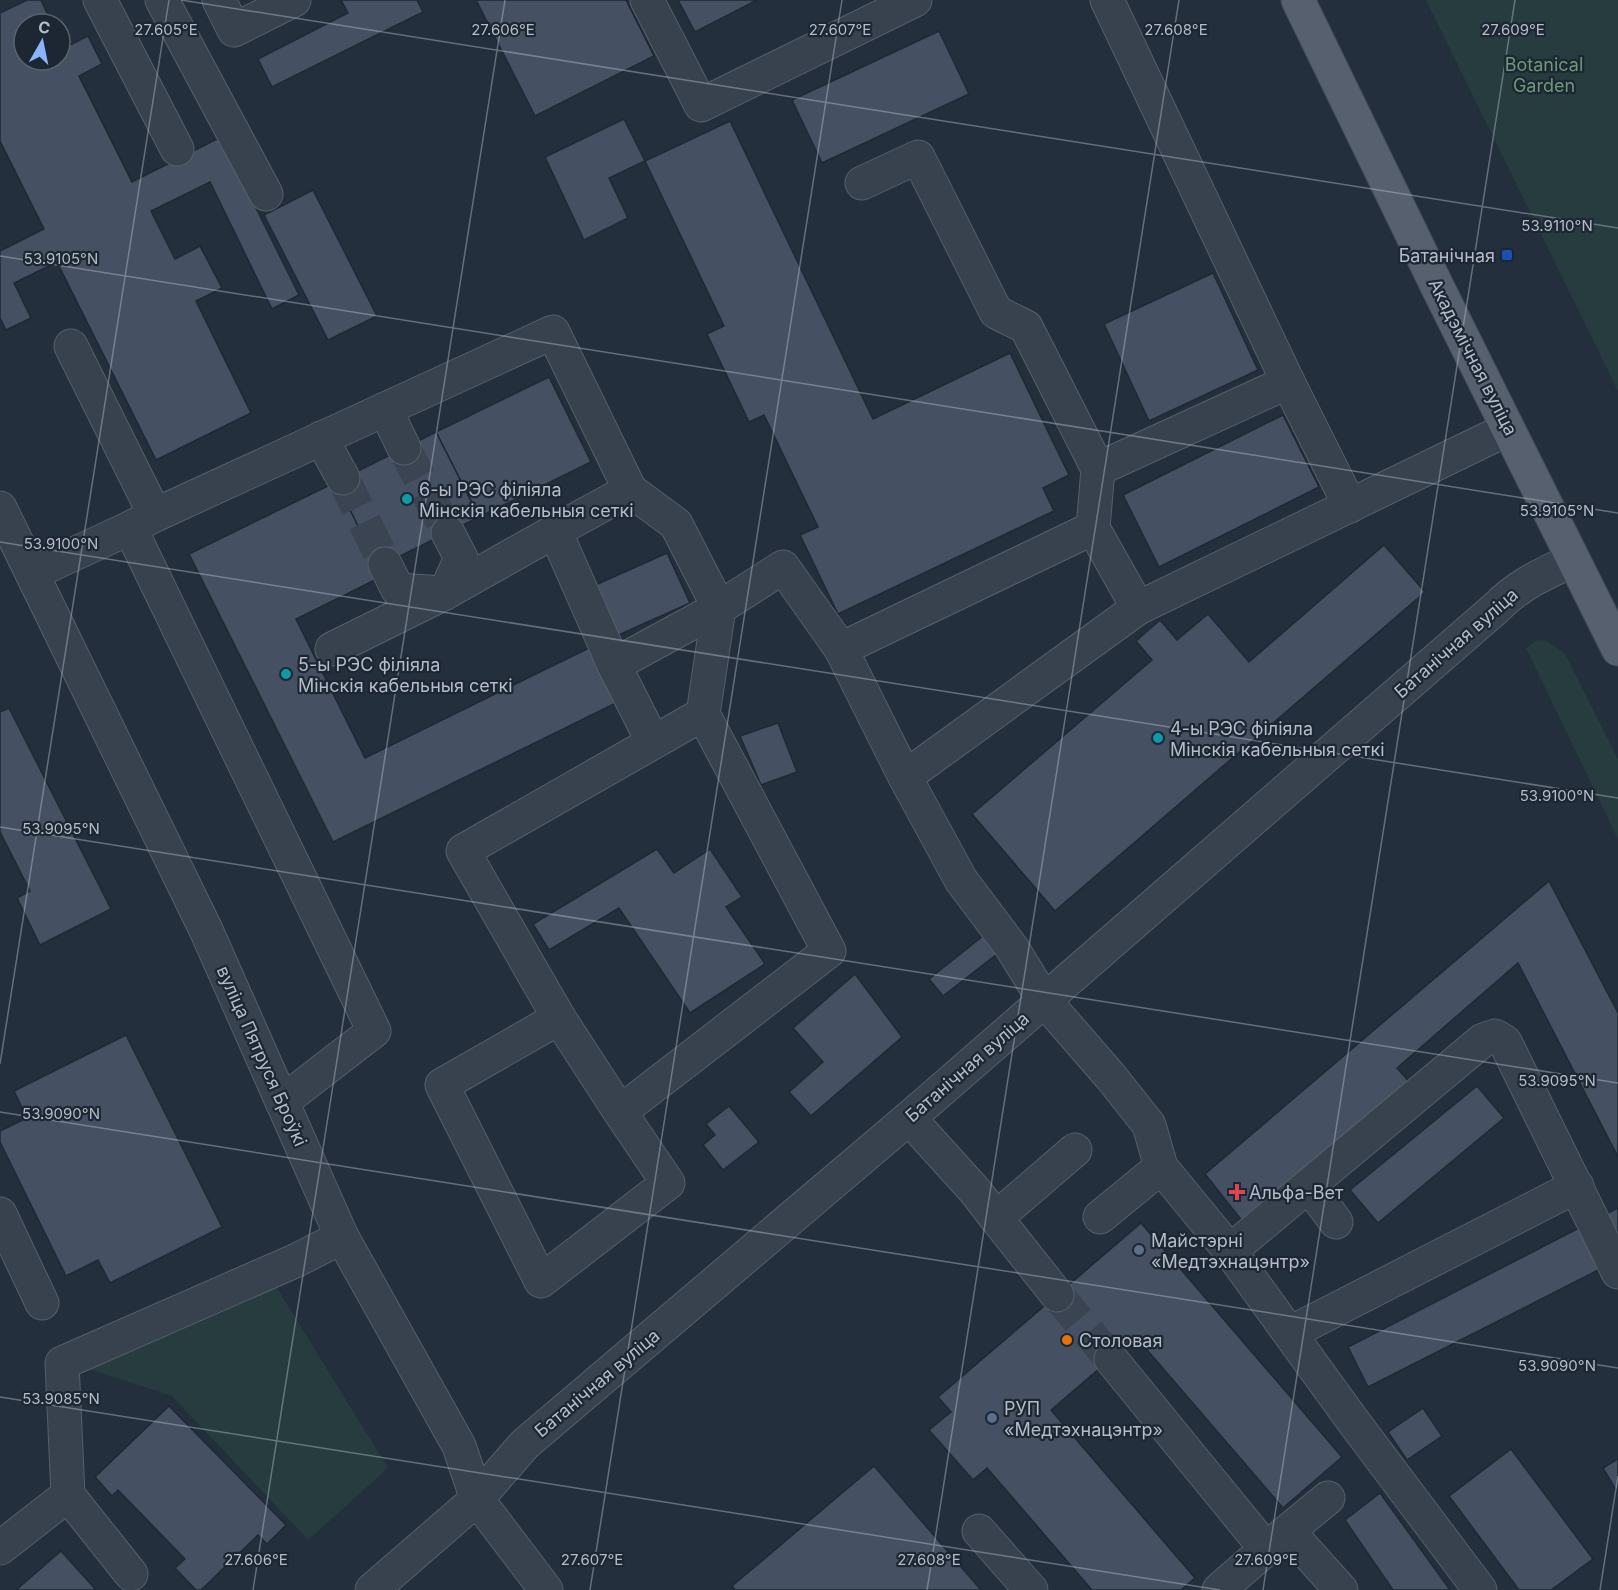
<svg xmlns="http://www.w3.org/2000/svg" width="1618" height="1590" font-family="Inter,sans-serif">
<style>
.green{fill:#263c3f}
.building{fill:#455162;stroke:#1f2835;stroke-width:1.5}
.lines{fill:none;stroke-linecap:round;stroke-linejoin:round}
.minor-tunnel{stroke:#3a4453;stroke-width:33;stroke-dasharray:33 16;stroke-linecap:butt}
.minor-casing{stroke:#565f6c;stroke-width:35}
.major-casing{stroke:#414a57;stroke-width:35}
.minor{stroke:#38414e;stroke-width:33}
.major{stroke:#56606e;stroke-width:33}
.ticks{fill:none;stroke:#b4bcc9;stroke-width:1.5;stroke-opacity:0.45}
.transit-dot{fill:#1a4fb4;stroke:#1d2633;stroke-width:2}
.culture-dot{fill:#0f9aa8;stroke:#1d2633;stroke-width:2}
.health-dot{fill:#e0444e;stroke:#1d2633;stroke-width:2}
.service-dot{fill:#5c6f8a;stroke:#1d2633;stroke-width:2}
.food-dot{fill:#e8710a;stroke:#1d2633;stroke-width:2}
.labels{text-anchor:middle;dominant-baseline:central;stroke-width:4.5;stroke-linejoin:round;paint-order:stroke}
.park-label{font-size:18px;fill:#6b9a76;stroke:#1d2633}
.poi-label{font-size:18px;fill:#b4bcc9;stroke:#1d2633;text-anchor:start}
.street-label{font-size:18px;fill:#b4bcc9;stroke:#1d2633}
.ticks-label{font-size:15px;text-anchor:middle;fill:#b4bcc9;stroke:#1d2633;stroke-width:4.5;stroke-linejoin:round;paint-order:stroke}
</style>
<rect width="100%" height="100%" fill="#242f3e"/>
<g class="green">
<path d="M 1426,0 L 1618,0 L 1618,391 Z"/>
<path d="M 1537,640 L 1547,641 L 1565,654 L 1618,759 L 1618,839 L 1526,648 Z"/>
<path d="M 272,1280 L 388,1468 L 308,1540 L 172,1396 L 77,1365 Z"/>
</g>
<g class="building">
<path d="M 27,0 L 41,0 L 52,24 L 24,24 L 24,60 L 60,60 L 60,40 L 64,48 L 88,36 L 102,64 L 79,76 L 132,182 L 221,137 L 299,295 L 272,309 L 210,182 L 151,211 L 175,259 L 200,246 L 222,288 L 196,301 L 251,413 L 156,460 L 57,262 L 14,283 L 31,318 L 6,330 L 0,318 L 0,251 L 44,229 L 0,141 L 0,13 Z"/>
<path d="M 341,0 L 417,0 L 423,12 L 272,87 L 258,59 L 348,13 Z"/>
<path d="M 476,0 L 626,0 L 654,56 L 535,116 Z"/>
<path d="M 678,0 L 757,0 L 695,32 Z"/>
<path d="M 939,31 L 969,94 L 822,163 L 792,100 Z"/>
<path d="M 624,119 L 645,161 L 609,178 L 628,218 L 584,240 L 545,157 Z"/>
<path d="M 730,121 L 873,419 L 1010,353 L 1069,475 L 1043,488 L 1054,511 L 838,614 L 800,535 L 818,527 L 764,415 L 749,422 L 707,334 L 724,326 L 645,161 Z"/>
<path d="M 313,190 L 377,316 L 328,340 L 264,215 Z"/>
<path d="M 1213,273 L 1258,370 L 1149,421 L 1104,324 Z"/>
<path d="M 549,377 L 591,462 L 479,517 L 436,432 Z"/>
<path d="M 1283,415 L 1319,487 L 1159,567 L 1123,495 Z"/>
<path d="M 436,432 L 479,517 L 378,567 L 336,482 Z"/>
<path d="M 336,482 L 383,576 L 296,619 L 365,758 L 591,647 L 618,702 L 333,842 L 189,554 Z"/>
<path d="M 1384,545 L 1425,592 L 1055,911 L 972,814 L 1152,660 L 1136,641 L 1160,620 L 1177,640 L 1208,614 L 1249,662 Z"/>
<path d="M 667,553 L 690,603 L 614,637 L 591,587 Z"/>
<path d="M 9,708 L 111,909 L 40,945 L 17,898 L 30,891 L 0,832 L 0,712 Z"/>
<path d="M 778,723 L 797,772 L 761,785 L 740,736 Z"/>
<path d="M 657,849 L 674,873 L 710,849 L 742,897 L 726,907 L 765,964 L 690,1013 L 619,908 L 549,950 L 533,924 Z"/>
<path d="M 1549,881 L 1618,1013 L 1618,1157 L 1518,963 L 1397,1068 L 1412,1085 L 1247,1227 L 1205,1174 Z"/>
<path d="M 983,936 L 997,954 L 943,996 L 929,979 Z"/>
<path d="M 855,974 L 902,1037 L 811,1116 L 789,1092 L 823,1062 L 793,1028 Z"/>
<path d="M 126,1035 L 222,1227 L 110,1283 L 98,1260 L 66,1276 L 0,1142 L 0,1131 L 27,1118 L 14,1091 Z"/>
<path d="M 1477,1086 L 1504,1118 L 1378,1223 L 1350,1190 Z"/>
<path d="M 729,1106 L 759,1142 L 723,1170 L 703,1145 L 715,1135 L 706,1124 Z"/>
<path d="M 1618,1208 L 1618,1260 L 1368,1387 L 1348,1347 Z"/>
<path d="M 1141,1223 L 1342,1457 L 1283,1508 L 1136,1337 L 1051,1410 L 1195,1578 L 1181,1590 L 1092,1590 L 987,1468 L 973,1480 L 929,1430 L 951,1412 L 938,1397 Z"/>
<path d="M 169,1406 L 286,1525 L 267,1544 L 258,1535 L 201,1590 L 196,1590 L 175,1568 L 185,1559 L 118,1490 L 112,1496 L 95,1477 Z"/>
<path d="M 1423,1408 L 1442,1436 L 1407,1460 L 1388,1432 Z"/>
<path d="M 1511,1449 L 1593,1559 L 1551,1590 L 1519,1590 L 1449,1496 Z"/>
<path d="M 1618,1459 L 1618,1489 L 1616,1490 L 1603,1468 Z"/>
<path d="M 874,1466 L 981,1590 L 735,1590 L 732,1586 Z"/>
<path d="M 1380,1493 L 1450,1590 L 1393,1590 L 1345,1520 Z"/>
<path d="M 61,1551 L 96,1590 L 16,1590 Z"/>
</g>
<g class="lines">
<g class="minor-tunnel">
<path d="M 404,448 L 448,533"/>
<path d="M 343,478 L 385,564"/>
<path d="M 1057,1295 L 1111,1359"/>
</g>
<g class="minor-casing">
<g id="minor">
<path d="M 100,0 L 177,149"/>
<path d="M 162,0 L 266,194"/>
<path d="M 219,0 L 234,30 L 294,0"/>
<path d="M 647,0 L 701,105 L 915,0"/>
<path d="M 1107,0 L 1288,382"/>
<path d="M 862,183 L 918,157 L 996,312 L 1026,327 L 1098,469 L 1093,528 L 1138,608 L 905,777"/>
<path d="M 71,346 L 155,515"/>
<path d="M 385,409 L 404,448"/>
<path d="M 321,438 L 343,478"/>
<path d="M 1098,469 L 1288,382 L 1350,506"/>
<path d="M 630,490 L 555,531 L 614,665 L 719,608"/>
<path d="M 0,508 L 206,930 L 342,1237 L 459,1446 L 477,1499 L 546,1590"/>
<path d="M 130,528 L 155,515 L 553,332 L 630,490 L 676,524 L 719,608 L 783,567 L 841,649"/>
<path d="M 1093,528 L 841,649 L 905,777 L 961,880 L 1012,948 L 1044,1000 L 1111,1077 L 1149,1125 L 1161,1167 L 1100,1217"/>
<path d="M 385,564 L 398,590 L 443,593"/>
<path d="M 33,573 L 130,528 L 374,1031 L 282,1102"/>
<path d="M 445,593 L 461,558 L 448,533"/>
<path d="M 1138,608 L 1508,429"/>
<path d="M 332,649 L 445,593 L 555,531"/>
<path d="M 614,665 L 653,742"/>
<path d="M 703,714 L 463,851 L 559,1018 L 620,1112 L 829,951 L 703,714 L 719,608"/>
<path d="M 559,1018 L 442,1085 L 541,1281 L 668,1183 L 620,1112"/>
<path d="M 909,1118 L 976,1192 L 996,1218 L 1075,1150"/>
<path d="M 1161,1167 L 1230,1251 L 1353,1421 L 1480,1590"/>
<path d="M 1309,1186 L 1336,1222"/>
<path d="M 0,1214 L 42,1303"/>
<path d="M 996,1218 L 1057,1295"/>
<path d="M 1230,1251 L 1483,1040 L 1495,1036 L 1505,1042 L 1618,1272"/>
<path d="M 1290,1333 L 1577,1186"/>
<path d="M 1111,1359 L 1266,1549 L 1328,1498"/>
<path d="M 68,1495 L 131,1574"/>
<path d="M 979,1531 L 1031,1590"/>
<path d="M 1288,1531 L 1341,1590"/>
<path d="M 0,1548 L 68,1495 L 62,1363 L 297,1260 L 342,1237"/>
<path d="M 372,1590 L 477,1499 L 525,1444 L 909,1118 L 1496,608 C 1518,585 1545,573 1573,560"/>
<path d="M 1219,1590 L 1266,1549"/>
</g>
</g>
<g class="major-casing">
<path id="major" d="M 1298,0 L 1437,286 L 1618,649"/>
</g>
<use href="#minor" class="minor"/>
<use href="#major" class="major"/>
</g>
<path class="ticks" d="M 181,0 L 1618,228M 0,256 L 1618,513M 0,542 L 1618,798M 0,827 L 1618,1083M 0,1064 L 169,0M 0,1112 L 1618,1368M 0,1397 L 1220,1590M 253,1590 L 505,0M 590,1590 L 842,0M 927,1590 L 1179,0M 1263,1590 L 1515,0M 1600,1590 L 1618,1476"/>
<rect class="transit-dot" x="1501" y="249" width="12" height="12" rx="3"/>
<g class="culture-dot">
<circle cx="407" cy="499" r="6"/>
<circle cx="286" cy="674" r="6"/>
<circle cx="1158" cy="738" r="6"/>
</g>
<path class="health-dot" d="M1234 1183h6v6h6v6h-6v6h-6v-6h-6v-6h6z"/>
<g class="service-dot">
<circle cx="1139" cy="1250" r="6"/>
<circle cx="992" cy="1418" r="6"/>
</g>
<circle class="food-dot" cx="1067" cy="1340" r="6"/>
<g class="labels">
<g class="park-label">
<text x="1544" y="64">Botanical<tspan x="1544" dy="21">Garden</tspan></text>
</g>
<g class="poi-label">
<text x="1495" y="255" text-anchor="end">Батанічная</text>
<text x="419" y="489">6-ы РЭС філіяла<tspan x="419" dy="21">Мінскія кабельныя сеткі</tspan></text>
<text x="298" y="664">5-ы РЭС філіяла<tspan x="298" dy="21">Мінскія кабельныя сеткі</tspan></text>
<text x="1170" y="728">4-ы РЭС філіяла<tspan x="1170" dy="21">Мінскія кабельныя сеткі</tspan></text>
<text x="1249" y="1192">Альфа-Вет</text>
<text x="1151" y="1240">Майстэрні<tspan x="1151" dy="21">«Медтэхнацэнтр»</tspan></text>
<text x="1079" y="1340">Столовая</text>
<text x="1004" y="1408">РУП<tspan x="1004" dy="21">«Медтэхнацэнтр»</tspan></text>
</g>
<g class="street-label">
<text transform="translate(1473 357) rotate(63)">Акадэмічная вуліца</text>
<text transform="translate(1456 643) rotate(-41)">Батанічная вуліца</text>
<text transform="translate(262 1056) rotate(66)">вуліца Пятруся Броўкі</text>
<text transform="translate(967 1067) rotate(-41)">Батанічная вуліца</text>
<text transform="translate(597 1383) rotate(-40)">Батанічная вуліца</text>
</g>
</g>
<g class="ticks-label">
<text x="166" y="35">27.605°E</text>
<text x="503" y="35">27.606°E</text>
<text x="840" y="35">27.607°E</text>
<text x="1176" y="35">27.608°E</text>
<text x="1513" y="35">27.609°E</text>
<text x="1557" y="231">53.9110°N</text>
<text x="61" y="264">53.9105°N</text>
<text x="1557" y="516">53.9105°N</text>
<text x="61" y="549">53.9100°N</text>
<text x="1557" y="801">53.9100°N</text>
<text x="61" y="834">53.9095°N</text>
<text x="1557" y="1086">53.9095°N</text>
<text x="61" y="1119">53.9090°N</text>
<text x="1557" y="1371">53.9090°N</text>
<text x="61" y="1404">53.9085°N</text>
<text x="256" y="1565">27.606°E</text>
<text x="592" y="1565">27.607°E</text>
<text x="929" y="1565">27.608°E</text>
<text x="1266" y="1565">27.609°E</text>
</g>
<g transform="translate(42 42) rotate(9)"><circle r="28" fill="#1d2633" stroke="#59626f" stroke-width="1.5"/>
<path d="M0-4.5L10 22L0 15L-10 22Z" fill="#8ab4f8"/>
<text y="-9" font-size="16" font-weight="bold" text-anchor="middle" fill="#b4bcc9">С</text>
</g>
</svg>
